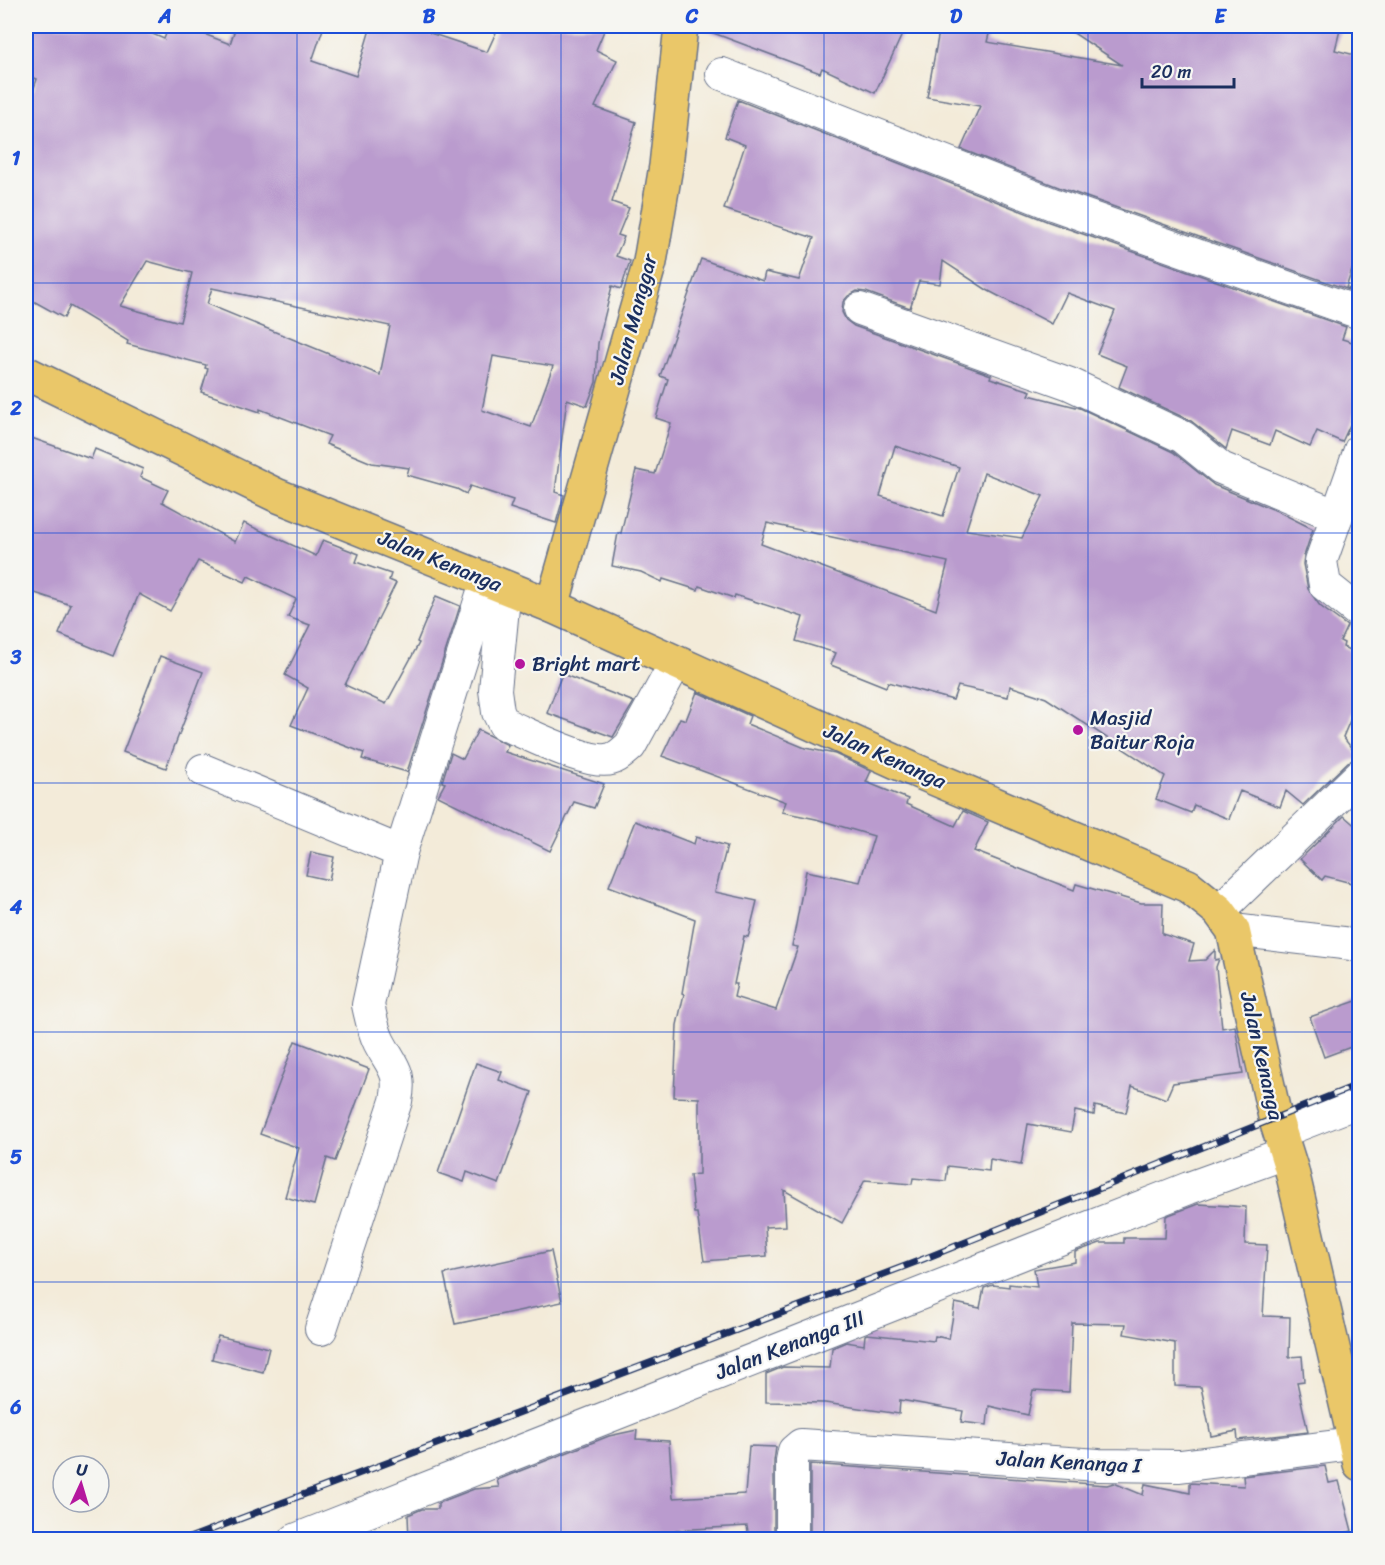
<svg xmlns="http://www.w3.org/2000/svg" width="1385" height="1565" font-family="Sriracha,sans-serif">
<style>
.building{fill:#ba9bce;fill-rule:evenodd}
.lines{fill:none;stroke-linecap:round;stroke-linejoin:round}
.minor-casing{stroke:#677189;stroke-width:34}
.major-casing{stroke:#677189;stroke-width:36}
.minor{stroke:#fff;stroke-width:32}
.major{stroke:#eac769;stroke-width:33}
.rail-casing{stroke:#1b2f5e;stroke-width:7}
.rail{stroke:#f6f6f2;stroke-width:4.5;stroke-dasharray:14;stroke-linecap:butt}
.grid{fill:none;stroke:#1d4ed8;stroke-width:1.5;stroke-opacity:0.55}
.poi-dot{fill:#b5179e;stroke:#f6f6f2;stroke-width:2}
.labels{text-anchor:middle;dominant-baseline:central;stroke-width:4.5;stroke-linejoin:round;paint-order:stroke}
.street-label{font-size:21px;fill:#1b2f5e;stroke:#f6f6f2}
.poi-label{font-size:21px;fill:#1b2f5e;stroke:#f6f6f2;text-anchor:start}
.neatline{fill:none;stroke:#1d4ed8;stroke-width:2}
.grid-label{font-size:20px;text-anchor:middle;font-weight:bold;fill:#1d4ed8}
</style>
<rect width="100%" height="100%" fill="#f6f6f2"/>
<filter id="ink" filterUnits="userSpaceOnUse"><feTurbulence type="fractalNoise" baseFrequency=".0167" numOctaves="2"/><feDisplacementMap in="SourceGraphic" scale="12" xChannelSelector="R" yChannelSelector="G"/><feConvolveMatrix kernelMatrix="1 2 1 2 8 2 1 2 1" color-interpolation-filters="sRGB"/></filter>
<filter id="wash" filterUnits="userSpaceOnUse"><feTurbulence type="fractalNoise" baseFrequency=".008" numOctaves="4" result="noise"/><feDisplacementMap in="SourceGraphic" scale="24" xChannelSelector="R" yChannelSelector="G"/><feGaussianBlur stdDeviation="1.35" result="paint"/><feColorMatrix in="noise" values="0 0 0 0 0 0 0 0 0 0 0 0 0 0 0 0 0 1.4 0 .05"/><feComposite in="paint" operator="in"/></filter>
<g filter="url(#wash)">
<rect width="100%" height="100%" fill="#f3ebd9"/>
<g id="blocks">
<g class="building">
<path d="M 26,26 L 134,26 L 164,39 L 169,26 L 183,26 L 230,44 L 236,26 L 324,26 L 312,61 L 356,76 L 371,26 L 432,26 L 430,33 L 487,52 L 499,26 L 606,26 L 596,50 L 617,60 L 595,107 L 636,122 L 612,202 L 629,208 L 618,235 L 624,237 L 616,256 L 630,261 L 621,289 L 612,286 L 598,343 L 596,382 L 587,406 L 567,399 L 555,492 L 564,495 L 556,523 L 510,508 L 513,500 L 470,486 L 466,494 L 457,489 L 407,475 L 409,468 L 372,463 L 326,444 L 330,436 L 260,409 L 260,412 L 201,392 L 208,369 L 205,368 L 206,365 L 127,344 L 128,341 L 70,306 L 64,318 L 26,297 L 26,112 L 37,79 L 26,75 ZM 147,261 L 192,273 L 180,322 L 120,306 ZM 212,288 L 390,326 L 380,375 L 207,304 ZM 493,356 L 553,366 L 531,427 L 482,410 Z"/>
<path d="M 700,26 L 906,26 L 875,93 L 822,68 L 820,73 L 700,28 Z"/>
<path d="M 940,26 L 991,26 L 987,42 L 1122,65 L 1063,26 L 1341,26 L 1335,50 L 1359,56 L 1359,249 L 1346,288 L 1355,290 L 1355,292 L 1061,188 L 961,149 L 980,106 L 927,97 Z"/>
<path d="M 738,100 L 1049,222 L 1346,327 L 1342,339 L 1359,344 L 1359,405 L 1342,442 L 1317,431 L 1310,447 L 1275,431 L 1270,445 L 1232,431 L 1226,449 L 1191,421 L 1119,387 L 1127,366 L 1097,354 L 1115,311 L 1067,293 L 1052,324 L 987,290 L 943,261 L 940,284 L 919,281 L 910,308 L 866,292 L 857,291 L 848,296 L 843,302 L 842,312 L 846,320 L 854,326 L 991,375 L 990,378 L 1031,391 L 1029,395 L 1080,408 L 1173,452 L 1214,485 L 1277,511 L 1313,529 L 1304,556 L 1303,564 L 1308,589 L 1320,606 L 1347,626 L 1340,641 L 1344,643 L 1343,647 L 1359,654 L 1359,699 L 1343,737 L 1359,758 L 1348,762 L 1303,805 L 1286,791 L 1280,807 L 1240,791 L 1229,819 L 1194,805 L 1191,813 L 1156,799 L 1165,776 L 1046,698 L 1010,686 L 1008,697 L 958,686 L 953,700 L 888,682 L 886,687 L 831,665 L 836,653 L 796,641 L 803,617 L 735,595 L 734,598 L 699,586 L 698,590 L 663,579 L 662,582 L 641,572 L 612,566 L 618,533 L 621,533 L 636,470 L 655,474 L 671,423 L 656,418 L 668,379 L 660,376 L 701,259 L 763,281 L 765,272 L 799,280 L 814,238 L 724,209 L 745,145 L 725,137 ZM 895,446 L 959,467 L 943,516 L 880,496 ZM 984,473 L 1043,496 L 1022,538 L 966,530 ZM 767,523 L 948,562 L 936,610 L 761,544 Z"/>
<path d="M 26,436 L 91,459 L 95,449 L 143,469 L 140,477 L 168,490 L 162,502 L 235,542 L 244,523 L 316,556 L 323,540 L 359,554 L 356,562 L 391,574 L 389,580 L 396,583 L 345,685 L 386,704 L 419,643 L 417,642 L 436,596 L 460,606 L 407,772 L 362,759 L 364,753 L 291,725 L 308,688 L 285,675 L 310,625 L 288,617 L 296,599 L 248,576 L 245,582 L 198,561 L 170,611 L 139,594 L 113,656 L 59,634 L 71,605 L 26,590 Z"/>
<path d="M 160,656 L 203,672 L 166,768 L 123,752 Z"/>
<path d="M 562,674 L 634,702 L 613,737 L 547,713 Z"/>
<path d="M 697,692 L 750,716 L 747,724 L 805,748 L 835,754 L 871,771 L 866,782 L 908,799 L 906,804 L 955,826 L 963,811 L 988,822 L 974,851 L 1074,890 L 1076,884 L 1141,903 L 1163,903 L 1162,934 L 1194,944 L 1189,961 L 1205,960 L 1215,950 L 1215,960 L 1219,959 L 1216,967 L 1222,1028 L 1235,1026 L 1243,1074 L 1173,1083 L 1166,1099 L 1132,1086 L 1126,1113 L 1095,1106 L 1094,1115 L 1075,1111 L 1071,1132 L 1028,1124 L 1021,1165 L 990,1159 L 989,1171 L 948,1166 L 946,1181 L 913,1178 L 912,1184 L 865,1180 L 842,1223 L 784,1190 L 786,1226 L 765,1227 L 767,1256 L 704,1261 L 697,1213 L 694,1213 L 690,1175 L 699,1174 L 699,1098 L 674,1097 L 677,1025 L 684,994 L 682,993 L 695,919 L 609,886 L 635,821 L 694,844 L 696,837 L 727,846 L 715,892 L 757,901 L 749,934 L 748,937 L 744,936 L 734,984 L 737,984 L 734,997 L 776,1010 L 798,947 L 792,946 L 806,871 L 860,882 L 874,836 L 816,819 L 782,812 L 786,802 L 662,756 L 680,718 L 686,720 Z"/>
<path d="M 478,730 L 508,745 L 505,752 L 604,784 L 594,808 L 574,802 L 550,851 L 438,796 L 445,783 L 442,782 L 451,753 L 463,759 Z"/>
<path d="M 1344,816 L 1359,829 L 1359,885 L 1325,876 L 1322,880 L 1300,859 Z"/>
<path d="M 311,852 L 334,857 L 329,880 L 306,875 Z"/>
<path d="M 1359,1000 L 1359,1044 L 1324,1057 L 1310,1017 Z"/>
<path d="M 295,1041 L 369,1069 L 335,1161 L 327,1158 L 314,1205 L 285,1197 L 299,1148 L 260,1134 Z"/>
<path d="M 476,1063 L 502,1072 L 499,1080 L 532,1092 L 499,1184 L 467,1172 L 464,1182 L 438,1173 Z"/>
<path d="M 1198,1204 L 1246,1207 L 1245,1244 L 1267,1245 L 1263,1316 L 1290,1317 L 1289,1357 L 1302,1356 L 1304,1381 L 1297,1382 L 1308,1432 L 1238,1440 L 1237,1431 L 1211,1436 L 1201,1387 L 1175,1386 L 1175,1343 L 1124,1334 L 1126,1324 L 1072,1323 L 1069,1392 L 1033,1390 L 1028,1415 L 989,1406 L 987,1425 L 961,1422 L 963,1411 L 900,1400 L 899,1414 L 825,1403 L 766,1402 L 766,1374 L 783,1367 L 830,1368 L 832,1348 L 846,1342 L 864,1345 L 865,1335 L 867,1334 L 934,1341 L 935,1336 L 949,1339 L 955,1303 L 980,1308 L 984,1288 L 993,1285 L 1009,1287 L 1009,1284 L 1037,1287 L 1034,1269 L 1075,1262 L 1075,1252 L 1100,1243 L 1124,1243 L 1124,1238 L 1165,1238 L 1166,1216 Z"/>
<path d="M 551,1251 L 562,1302 L 455,1324 L 444,1274 Z"/>
<path d="M 218,1336 L 269,1348 L 263,1372 L 212,1359 Z"/>
<path d="M 637,1430 L 636,1439 L 669,1441 L 673,1498 L 745,1494 L 749,1446 L 776,1447 L 774,1461 L 774,1539 L 749,1539 L 747,1526 L 676,1530 L 677,1539 L 409,1539 L 408,1515 L 422,1509 L 438,1509 L 438,1503 L 474,1489 L 499,1487 L 497,1480 L 609,1436 Z"/>
<path d="M 810,1464 L 1107,1485 L 1114,1483 L 1143,1495 L 1145,1484 L 1190,1493 L 1190,1483 L 1244,1486 L 1243,1476 L 1325,1466 L 1329,1483 L 1339,1481 L 1352,1531 L 1319,1539 L 810,1539 Z"/>
</g>
</g>
</g>
<g filter="url(#ink)">
<use href="#blocks" fill-opacity="0" stroke="#677189" stroke-width="1.5"/>
<g class="lines">
<g class="minor-casing">
<g id="minor">
<path d="M 722,74 L 1055,205 L 1360,313"/>
<path d="M 860,309 L 1070,384 L 1183,437 L 1221,468 L 1337,516"/>
<path d="M 1360,450 L 1321,561 L 1325,585 L 1360,613"/>
<path d="M 505,587 L 495,690 L 498,712 L 504,724 C 527,733 589,766 611,759 C 619,757 624,751 630,746 L 676,662"/>
<path d="M 203,770 L 401,852"/>
<path d="M 1219,911 L 1360,775"/>
<path d="M 1233,930 L 1360,945"/>
<path d="M 1280,1132 L 1360,1101"/>
<path d="M 321,1329 L 396,1101 C 402,1071 392,1067 379,1042 C 373,1030 371,1018 368,1005 L 401,852 L 487,579"/>
<path d="M 295,1540 L 1189,1188 L 1286,1153"/>
<path d="M 792,1540 L 792,1461 L 794,1451 L 801,1445 L 1099,1465 L 1180,1466 L 1360,1443"/>
</g>
</g>
<g class="major-casing">
<g id="major">
<path d="M 26,373 L 276,495 L 552,606 L 912,769 L 1188,886 L 1219,911 L 1233,930 L 1275,1117 L 1292,1171 L 1360,1464"/>
<path d="M 552,606 L 650,262 L 666,166 L 681,26"/>
</g>
</g>
<use href="#minor" class="minor"/>
<use href="#major" class="major"/>
<g class="rail-casing">
<path id="rail" d="M 184,1540 L 921,1260 L 1360,1084"/>
</g>
<use href="#rail" class="rail"/>
</g>
</g>
<path class="grid" d="M 297,26 L 297,1540M 561,26 L 561,1540M 824,26 L 824,1540M 1088,26 L 1088,1540M 26,283 L 1360,283M 26,533 L 1360,533M 26,783 L 1360,783M 26,1032 L 1360,1032M 26,1282 L 1360,1282"/>
<g class="poi-dot">
<circle cx="520" cy="664" r="6"/>
<circle cx="1078" cy="730" r="6"/>
</g>
<g class="labels">
<g class="street-label">
<text transform="translate(633 319) rotate(-75)">Jalan Manggar</text>
<text transform="translate(440 561) rotate(22)">Jalan Kenanga</text>
<text transform="translate(885 756) rotate(24)">Jalan Kenanga</text>
<text transform="translate(1262 1056) rotate(77)">Jalan Kenanga</text>
<text transform="translate(790 1345) rotate(-21)">Jalan Kenanga III</text>
<text transform="translate(1069 1462) rotate(3)">Jalan Kenanga I</text>
</g>
<g class="poi-label">
<text x="532" y="664">Bright mart</text>
<text x="1090" y="718">Masjid<tspan x="1090" dy="24">Baitur Roja</tspan></text>
</g>
</g>
<rect width="1385" height="1565" fill="none" stroke="#f6f6f2" stroke-width="66"/>
<g transform="translate(81 1484) rotate(4)"><circle r="28" fill="#f6f6f2" stroke="#9ea6b7" stroke-width="1.5"/>
<path d="M0-4.5L10 22L0 15L-10 22Z" fill="#b5179e"/>
<text y="-9" font-size="16" font-weight="bold" text-anchor="middle" fill="#1b2f5e">U</text>
</g>
<path d="M1142 78v9h92v-9" fill="none" stroke="#1b2f5e" stroke-width="3"/>
<text x="1151" y="78" font-size="18" fill="#1b2f5e" stroke="#f6f6f2" stroke-width="4.5" paint-order="stroke">20 m</text>
<rect x="33" y="33" width="1319" height="1499" class="neatline"/>
<g class="grid-label">
<text x="165" y="23">A</text>
<text x="429" y="23">B</text>
<text x="692" y="23">C</text>
<text x="956" y="23">D</text>
<text x="1220" y="23">E</text>
<text x="16" y="165">1</text>
<text x="16" y="415">2</text>
<text x="16" y="664">3</text>
<text x="16" y="914">4</text>
<text x="16" y="1164">5</text>
<text x="16" y="1414">6</text>
</g>
</svg>
